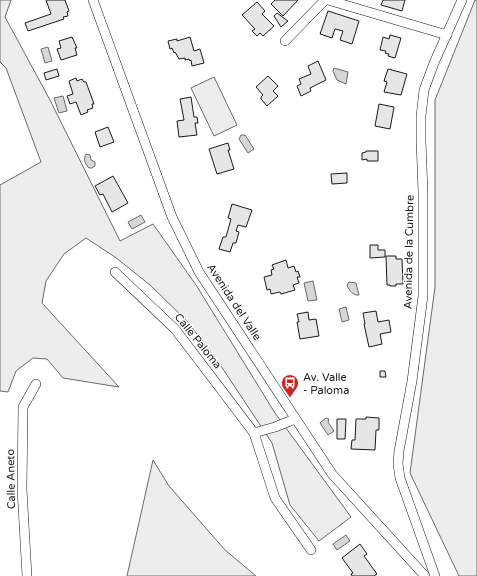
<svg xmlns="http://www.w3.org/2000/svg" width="477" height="576" font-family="'Varela Round',sans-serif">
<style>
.built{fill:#ededed;stroke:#6a6a6a}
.water{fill:#d7d7d7;stroke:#6a6a6a}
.building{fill:#e6e6e6;stroke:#1a1a1a}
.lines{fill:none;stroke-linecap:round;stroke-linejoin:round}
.minor-casing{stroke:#1a1a1a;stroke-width:10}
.minor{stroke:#fff;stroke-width:9}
.labels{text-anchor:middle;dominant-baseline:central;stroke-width:3;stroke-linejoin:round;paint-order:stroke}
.street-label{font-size:11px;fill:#1a1a1a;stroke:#fff}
.poi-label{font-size:11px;fill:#1a1a1a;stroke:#fff;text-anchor:start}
</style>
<rect width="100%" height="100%" fill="#fff"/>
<g class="built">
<path d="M 0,0 L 11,0 L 5,17 L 50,100 L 120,241 L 153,224 L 196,285 L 275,413 L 351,517 L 319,541 L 290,505 L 272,443 L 219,363 L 187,321 L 150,285 L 115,257 L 86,238 L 64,254 L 46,281 L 42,303 L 119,387 L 63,378 L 47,359 L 33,358 L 16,371 L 8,392 L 0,391 L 0,185 L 41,162 L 6,68 L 0,62 Z"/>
<path d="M 475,0 L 477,0 L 477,576 L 459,576 L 410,473 L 435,287 L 435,100 Z"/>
<path d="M 214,77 L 237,125 L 214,136 L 191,88 Z"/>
<path d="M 153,460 L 169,486 L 225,550 L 256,576 L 127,576 Z"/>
</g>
<g class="water">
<path d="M 48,47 L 52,61 L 45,63 L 41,49 Z"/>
<path d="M 334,68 L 348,72 L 346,84 L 337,80 L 333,71 Z"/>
<path d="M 63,96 L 67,111 L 59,113 L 54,98 Z"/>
<path d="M 241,135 L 245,135 L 254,149 L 248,153 L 239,139 Z"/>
<path d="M 86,154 L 90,155 L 91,160 L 95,162 L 95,166 L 92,168 L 89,168 C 85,164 83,159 86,154 Z"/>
<path d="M 141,215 L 145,222 L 132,229 L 128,222 Z"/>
<path d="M 313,281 L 317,300 L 308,301 L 304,283 Z"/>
<path d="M 349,282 L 356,283 L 359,295 C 354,296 349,291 347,285 Z"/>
<path d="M 346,307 L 349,320 L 342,322 L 339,309 Z"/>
<path d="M 326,418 L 329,419 L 328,422 L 334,431 L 328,435 L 320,423 Z"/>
<path d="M 346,535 L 350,541 L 337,550 L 333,544 Z"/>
</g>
<g class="building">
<path d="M 46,0 L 65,0 L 69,11 L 67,12 L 68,16 L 63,17 L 64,19 L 28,31 L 25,23 L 51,14 Z"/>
<path d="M 275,0 L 298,0 L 283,16 L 271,4 Z"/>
<path d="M 383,0 L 405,0 L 402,11 L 381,5 Z"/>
<path d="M 257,2 L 265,11 L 262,14 L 274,26 L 263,36 L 260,33 L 257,36 L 252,31 L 255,29 L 242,15 Z"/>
<path d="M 328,11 L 359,21 L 352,44 L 340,40 L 343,31 L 335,29 L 332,38 L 320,34 Z"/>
<path d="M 277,13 L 288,21 L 281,27 L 274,16 Z"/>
<path d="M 390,35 L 401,38 L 395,58 L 388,56 L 389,54 L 385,53 L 386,51 L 380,50 L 383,37 L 389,39 Z"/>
<path d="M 72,37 L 77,48 L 75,48 L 77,55 L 61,60 L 57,49 L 61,48 L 59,41 Z"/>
<path d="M 190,37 L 194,51 L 200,49 L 204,63 L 192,66 L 191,60 L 190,61 L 189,59 L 185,60 L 185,58 L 179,59 L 175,52 L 174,53 L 172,48 L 170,49 L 168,41 L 177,39 L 177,41 Z"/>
<path d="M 318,61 L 326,80 L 310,88 L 311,91 L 301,96 L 297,86 L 301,84 L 299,79 L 311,74 L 308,66 Z"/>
<path d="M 57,69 L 59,76 L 46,80 L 44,73 Z"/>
<path d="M 388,69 L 407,74 L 401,95 L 384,92 L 387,82 L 384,81 Z"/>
<path d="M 268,76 L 278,86 L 273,91 L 278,96 L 267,106 L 261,99 L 261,97 L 263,95 L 256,87 Z"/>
<path d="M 76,78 L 77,81 L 82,79 L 84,82 L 86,82 L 94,104 L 92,104 L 93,108 L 87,110 L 88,112 L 81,115 L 76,102 L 70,104 L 67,96 L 73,94 L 69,81 Z"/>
<path d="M 191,97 L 194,117 L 197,117 L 198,123 L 195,123 L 197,135 L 179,137 L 177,121 L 184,120 L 180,99 Z"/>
<path d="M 379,104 L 394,107 L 390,129 L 375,126 Z"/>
<path d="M 108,127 L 114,142 L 100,147 L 95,132 Z"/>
<path d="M 228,143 L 230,150 L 228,150 L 234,169 L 217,174 L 209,149 Z"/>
<path d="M 366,151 L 378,151 L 378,161 L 367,161 L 367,159 L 362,160 L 362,153 L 366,152 Z"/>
<path d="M 347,173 L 347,183 L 332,184 L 331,174 Z"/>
<path d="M 113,176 L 128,203 L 112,212 L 103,194 L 100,195 L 95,186 Z"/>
<path d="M 232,204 L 252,210 L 246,227 L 238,225 L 236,231 L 239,232 L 236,243 L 233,243 L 230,252 L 219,249 L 223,237 L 226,237 L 231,219 L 228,218 Z"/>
<path d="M 370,245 L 378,245 L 378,250 L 385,250 L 385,257 L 370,258 Z"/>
<path d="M 386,256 L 396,256 L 396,259 L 402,259 L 403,284 L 396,284 L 396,286 L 390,286 L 390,285 L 387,285 Z"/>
<path d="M 286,260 L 288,268 L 294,266 L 296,272 L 298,271 L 300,277 L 297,277 L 299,283 L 293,285 L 295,290 L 281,294 L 280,292 L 271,294 L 270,289 L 267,290 L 264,277 L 272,275 L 271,270 L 274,269 L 272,265 Z"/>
<path d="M 376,311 L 378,322 L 389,320 L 391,332 L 380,334 L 382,344 L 369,347 L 364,324 L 365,324 L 363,313 Z"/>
<path d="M 308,312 L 309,320 L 316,319 L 319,336 L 300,339 L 297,322 L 299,322 L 297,314 Z"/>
<path d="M 380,371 L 385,371 L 386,377 L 380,377 Z"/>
<path d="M 366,417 L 379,418 L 379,430 L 376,430 L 375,450 L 351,449 L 352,440 L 355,440 L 356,419 L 366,419 Z"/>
<path d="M 337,419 L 346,419 L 345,439 L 337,439 Z"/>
<path d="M 360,544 L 367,554 L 364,556 L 377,574 L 374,576 L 352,576 L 351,574 L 353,573 L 342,558 Z"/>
</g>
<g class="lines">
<g class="minor-casing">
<g id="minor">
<path d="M 93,0 L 172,217 L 199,272 L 332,474 L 425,576"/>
<path d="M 328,0 L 447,35"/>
<path d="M 285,41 L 325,0"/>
<path d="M 115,272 L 175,329 L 254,433 L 275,498 L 311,550"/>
<path d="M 254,433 L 275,427 L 295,419"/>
<path d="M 27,576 L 22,489 L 23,407 L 36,384"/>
<path d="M 435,576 L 400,478 L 398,464 L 399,451 L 412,381 L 423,296 L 423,192 L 421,141 L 421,116 L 424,90 L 434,63 L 462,0"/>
</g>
</g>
<use href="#minor" class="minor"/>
</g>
<defs>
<g id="bus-pin" transform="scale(0.9)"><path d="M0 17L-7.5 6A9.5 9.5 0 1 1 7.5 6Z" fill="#c62828" stroke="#fff"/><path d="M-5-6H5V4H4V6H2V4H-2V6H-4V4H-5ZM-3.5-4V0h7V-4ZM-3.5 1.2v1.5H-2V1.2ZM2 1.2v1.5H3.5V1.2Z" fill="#fff"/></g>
</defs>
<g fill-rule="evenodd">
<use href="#bus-pin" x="290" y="383"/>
</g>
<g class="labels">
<g class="street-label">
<text transform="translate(409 252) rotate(-89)">Avenida de la Cumbre</text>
<text transform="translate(234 302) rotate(57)">Avenida del Valle</text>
<text transform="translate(198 341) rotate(51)">Calle Paloma</text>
<text transform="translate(11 479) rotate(-91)">Calle Aneto</text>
</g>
<g class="poi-label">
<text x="303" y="377">Av. Valle<tspan x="303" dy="13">- Paloma</tspan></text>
</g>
</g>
</svg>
